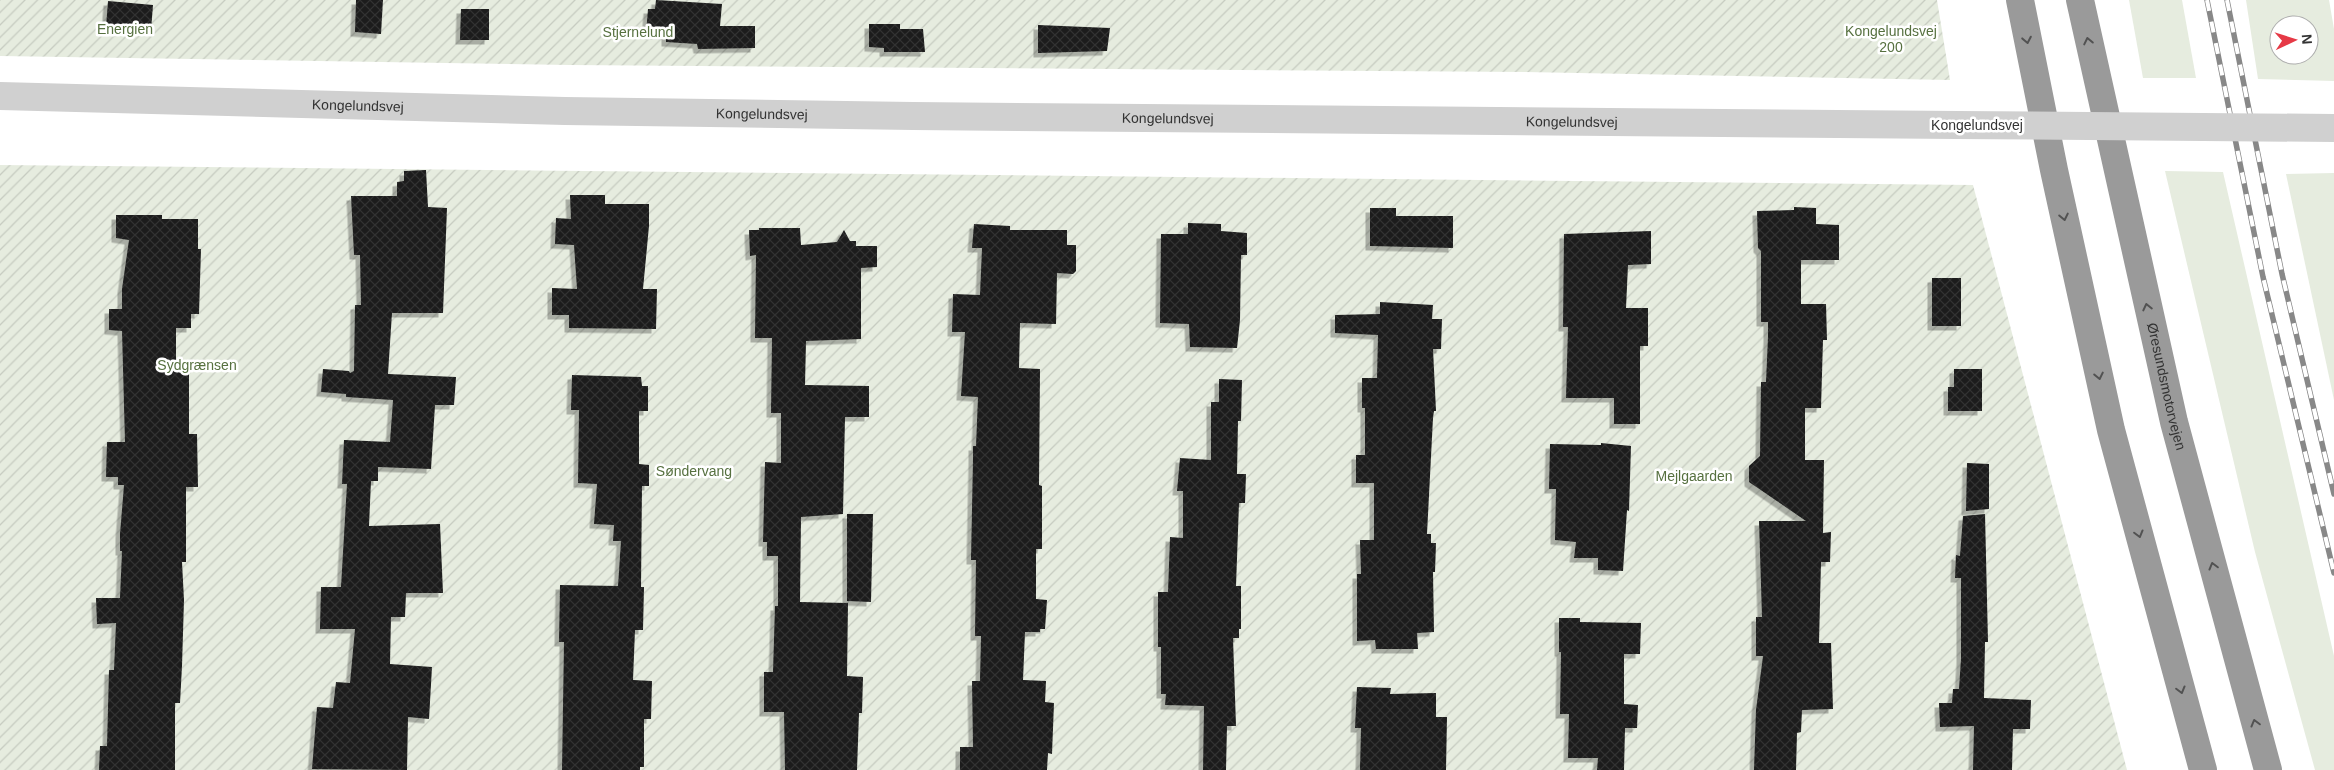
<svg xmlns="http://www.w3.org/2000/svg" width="2334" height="770" font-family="Helvetica,sans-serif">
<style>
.grass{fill:#e6ecdf;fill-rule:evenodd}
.garden{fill:url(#garden-furrows)}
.building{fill:url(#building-cross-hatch);filter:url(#shadow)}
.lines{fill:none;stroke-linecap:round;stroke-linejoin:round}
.minor{stroke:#d0d0d0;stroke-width:28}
.highway{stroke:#9a9a9a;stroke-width:28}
.rail-casing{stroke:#888;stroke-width:5.5}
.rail{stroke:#fff;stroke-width:4;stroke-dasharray:11;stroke-linecap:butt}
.minor-bridge{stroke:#d0d0d0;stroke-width:28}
.oneway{stroke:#525252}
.labels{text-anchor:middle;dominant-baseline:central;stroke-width:5;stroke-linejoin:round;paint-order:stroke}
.park-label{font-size:14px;fill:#56703f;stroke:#fff}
.street-label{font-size:14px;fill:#333;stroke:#fff}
</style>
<defs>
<pattern id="garden-furrows" width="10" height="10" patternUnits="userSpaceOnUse" patternTransform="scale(1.25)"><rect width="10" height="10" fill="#e6ecdf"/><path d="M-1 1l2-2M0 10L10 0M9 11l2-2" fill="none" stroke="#c6cbc0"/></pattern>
<pattern id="building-cross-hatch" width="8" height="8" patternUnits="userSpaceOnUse" patternTransform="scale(1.25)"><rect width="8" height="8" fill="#1a1a1a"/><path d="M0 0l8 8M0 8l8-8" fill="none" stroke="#333"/></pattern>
<filter id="shadow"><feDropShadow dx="-4.5" dy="4.5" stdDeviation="0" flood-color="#0004"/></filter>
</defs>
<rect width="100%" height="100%" fill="#fff"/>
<g class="grass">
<path d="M 2129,0 L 2182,0 L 2196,78 L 2143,78 Z"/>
<path d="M 2246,0 L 2329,0 L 2334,29 L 2334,81 L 2258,79 ZM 2279,25 L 2309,25 L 2309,55 L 2279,55 Z"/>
<path d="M 2165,171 L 2223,172 L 2334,656 L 2334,770 L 2315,770 L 2255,552 Z"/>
<path d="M 2334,173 L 2334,400 L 2286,174 Z"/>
</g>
<g class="garden">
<path d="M 0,0 L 1937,0 L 1950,80 L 1525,72 L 570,65 L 0,56 Z"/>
<path d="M 0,165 L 1973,185 L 2127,770 L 0,770 Z"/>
</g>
<g class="building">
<path d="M 356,0 L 383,0 L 381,34 L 355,32 Z"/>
<path d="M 656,0 L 722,4 L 720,26 L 755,26 L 755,48 L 698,49 L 697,44 L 666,42 L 666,35 L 646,34 L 648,9 L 655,9 Z"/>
<path d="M 108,1 L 153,5 L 151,31 L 106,27 Z"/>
<path d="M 461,9 L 489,9 L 489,40 L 460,40 Z"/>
<path d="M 869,24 L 900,24 L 900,29 L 923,29 L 925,52 L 884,52 L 884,48 L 869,47 Z"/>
<path d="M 1038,25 L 1110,28 L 1107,51 L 1038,53 Z"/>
<path d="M 426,170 L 428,207 L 447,208 L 443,313 L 392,313 L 388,374 L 456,377 L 454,405 L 435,405 L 431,469 L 378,467 L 378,481 L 371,481 L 369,526 L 440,524 L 443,593 L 406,593 L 405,617 L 391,617 L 390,664 L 432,667 L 429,719 L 408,717 L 407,770 L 312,769 L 317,707 L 333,708 L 336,682 L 350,683 L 355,629 L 320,629 L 321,587 L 341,587 L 347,484 L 342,484 L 344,440 L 390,442 L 393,400 L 346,397 L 346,394 L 321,392 L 323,369 L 349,371 L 350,373 L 354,371 L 355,305 L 361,305 L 360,255 L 354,255 L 351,196 L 397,196 L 397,182 L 404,181 L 404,171 Z"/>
<path d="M 570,195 L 605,195 L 605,204 L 649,204 L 649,226 L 643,289 L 657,289 L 656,329 L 569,328 L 569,315 L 552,315 L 552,288 L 577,289 L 574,245 L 555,244 L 556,218 L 571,219 Z"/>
<path d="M 1794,207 L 1816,208 L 1816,224 L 1839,225 L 1839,260 L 1801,260 L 1801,304 L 1826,304 L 1827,340 L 1823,340 L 1821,408 L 1805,408 L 1805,460 L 1824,460 L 1823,533 L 1831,532 L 1830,562 L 1821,562 L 1819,643 L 1831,643 L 1833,709 L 1802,710 L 1801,732 L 1797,733 L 1796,770 L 1754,770 L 1756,710 L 1763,656 L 1756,656 L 1756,617 L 1762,617 L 1759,521 L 1806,521 L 1749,482 L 1749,466 L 1760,456 L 1761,382 L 1766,382 L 1768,337 L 1768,322 L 1761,322 L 1761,251 L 1758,248 L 1757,211 L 1794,210 Z"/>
<path d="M 1370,208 L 1396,208 L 1396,216 L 1453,216 L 1453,248 L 1370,246 Z"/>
<path d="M 116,215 L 162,215 L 162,219 L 198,219 L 198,249 L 201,249 L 199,314 L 191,314 L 191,328 L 176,328 L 176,362 L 189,363 L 189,434 L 197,434 L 198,487 L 186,487 L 186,562 L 182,562 L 184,600 L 182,666 L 180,703 L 175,703 L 175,770 L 99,770 L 100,746 L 107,746 L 109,670 L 114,670 L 116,623 L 97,624 L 96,598 L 120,598 L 122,551 L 120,551 L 120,534 L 124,485 L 118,485 L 118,477 L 106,477 L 107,442 L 125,442 L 122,331 L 109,330 L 109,309 L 122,309 L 122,289 L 129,240 L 116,238 Z"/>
<path d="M 1188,223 L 1221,224 L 1221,231 L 1247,233 L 1247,255 L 1241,255 L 1240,320 L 1237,348 L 1190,347 L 1189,324 L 1160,323 L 1161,234 L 1188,234 Z"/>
<path d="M 974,224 L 1010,226 L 1010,230 L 1067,230 L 1067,245 L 1076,245 L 1076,271 L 1073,274 L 1057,273 L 1056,324 L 1020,323 L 1019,368 L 1040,369 L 1039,485 L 1042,486 L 1042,549 L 1036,549 L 1036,599 L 1047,600 L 1045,629 L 1040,629 L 1040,632 L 1025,632 L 1023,680 L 1046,681 L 1045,702 L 1054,703 L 1052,754 L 1048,753 L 1047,770 L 960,770 L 960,747 L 973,747 L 972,681 L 980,681 L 981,636 L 975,636 L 976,560 L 971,560 L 973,458 L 973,446 L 976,446 L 978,397 L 961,396 L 965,332 L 952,332 L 953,294 L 980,295 L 982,248 L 972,248 Z"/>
<path d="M 759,228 L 800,228 L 801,245 L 837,242 L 844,230 L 850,241 L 856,241 L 856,246 L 877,246 L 877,267 L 861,268 L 861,339 L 806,341 L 805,385 L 869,386 L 869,417 L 845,417 L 843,514 L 801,517 L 800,602 L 848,603 L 847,676 L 863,677 L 862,713 L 859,713 L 857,770 L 785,770 L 784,712 L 764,712 L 764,672 L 773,672 L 775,606 L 778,606 L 778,556 L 767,556 L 767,542 L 763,542 L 765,462 L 781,463 L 781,413 L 771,413 L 772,338 L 755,338 L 756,255 L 750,256 L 749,230 L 759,230 Z"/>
<path d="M 1651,231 L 1651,264 L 1628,265 L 1626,308 L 1648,308 L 1648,346 L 1640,346 L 1640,424 L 1614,424 L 1614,398 L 1566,398 L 1568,327 L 1563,327 L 1564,234 Z"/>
<rect x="1932" y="278" width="29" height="48"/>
<path d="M 1380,302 L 1433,305 L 1432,319 L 1442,319 L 1441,349 L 1433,349 L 1436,411 L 1434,411 L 1433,418 L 1427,534 L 1431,534 L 1431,543 L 1436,543 L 1435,572 L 1433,572 L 1434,632 L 1417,633 L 1418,649 L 1376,649 L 1375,640 L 1357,641 L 1357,574 L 1361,574 L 1360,540 L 1374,540 L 1374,483 L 1356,483 L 1356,455 L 1365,455 L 1365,408 L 1362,408 L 1362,378 L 1377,378 L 1378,335 L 1335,333 L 1335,315 L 1380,314 Z"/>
<path d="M 1954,369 L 1982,369 L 1982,411 L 1948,411 L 1948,387 L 1954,387 Z"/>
<path d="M 572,375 L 641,377 L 642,386 L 648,386 L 648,411 L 639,411 L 639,464 L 649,465 L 649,486 L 642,486 L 641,587 L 644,587 L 643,630 L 635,630 L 633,680 L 652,681 L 651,719 L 644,719 L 644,767 L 640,767 L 640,770 L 562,770 L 564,642 L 559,642 L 560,585 L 618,586 L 621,541 L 613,541 L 614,525 L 594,524 L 597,484 L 578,483 L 579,410 L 571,410 Z"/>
<path d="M 1219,379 L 1242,380 L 1241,421 L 1238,421 L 1237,474 L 1246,474 L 1245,503 L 1239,503 L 1236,586 L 1241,586 L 1241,629 L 1239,629 L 1239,638 L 1233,638 L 1236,726 L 1227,726 L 1226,770 L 1203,770 L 1204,706 L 1165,705 L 1166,694 L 1161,694 L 1161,647 L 1158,647 L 1158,592 L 1168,592 L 1170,537 L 1183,538 L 1183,491 L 1177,491 L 1180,458 L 1211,460 L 1211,402 L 1219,402 Z"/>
<path d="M 1601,443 L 1631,446 L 1629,511 L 1627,510 L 1623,571 L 1598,570 L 1598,558 L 1574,558 L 1576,542 L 1555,540 L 1556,489 L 1549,489 L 1550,444 L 1601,445 Z"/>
<path d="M 1967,463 L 1989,464 L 1989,509 L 1966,511 Z"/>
<path d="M 847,514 L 873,514 L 871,602 L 847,601 Z"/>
<path d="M 1985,514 L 1988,642 L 1985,642 L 1984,698 L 2031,700 L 2030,729 L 2013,729 L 2012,770 L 1973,770 L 1974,726 L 1940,727 L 1939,703 L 1952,703 L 1953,689 L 1959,689 L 1961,659 L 1961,578 L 1955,578 L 1956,555 L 1960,556 L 1963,516 Z"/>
<path d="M 1559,618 L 1580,618 L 1580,622 L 1641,623 L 1640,654 L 1624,654 L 1624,704 L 1638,705 L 1637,728 L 1625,728 L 1624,770 L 1597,770 L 1598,758 L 1568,758 L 1569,714 L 1560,714 L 1561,652 L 1559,652 Z"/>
<path d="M 1357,687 L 1391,688 L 1390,694 L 1436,693 L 1436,717 L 1447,717 L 1446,770 L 1360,770 L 1361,728 L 1355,728 Z"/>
</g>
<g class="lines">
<path class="minor" id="s1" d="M 0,96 L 565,111 L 913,116 L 1957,125"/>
<g class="highway">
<path d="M 2020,0 L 2054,170 L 2111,430 L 2203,770"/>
<path id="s2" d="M 2080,0 L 2174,422 L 2268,770"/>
</g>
<g class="rail-casing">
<g id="rail">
<path d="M 2207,0 L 2263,277 L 2334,573"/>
<path d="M 2227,0 L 2282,274 L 2334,494"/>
</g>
</g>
<use href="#rail" class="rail"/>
<path class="minor-bridge" d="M 1957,125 L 2334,128"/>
</g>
<defs><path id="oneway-chevron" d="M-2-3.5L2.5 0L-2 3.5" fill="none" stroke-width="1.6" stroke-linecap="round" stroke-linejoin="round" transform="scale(1.25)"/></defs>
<g class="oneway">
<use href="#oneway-chevron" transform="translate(2027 40) rotate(79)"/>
<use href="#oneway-chevron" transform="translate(2088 41) rotate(-102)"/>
<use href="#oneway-chevron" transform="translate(2064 217) rotate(78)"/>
<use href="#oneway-chevron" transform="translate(2147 307) rotate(-103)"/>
<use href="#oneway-chevron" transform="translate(2099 376) rotate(78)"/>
<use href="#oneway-chevron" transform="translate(2139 534) rotate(75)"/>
<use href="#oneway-chevron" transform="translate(2213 566) rotate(-105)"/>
<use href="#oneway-chevron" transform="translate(2181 690) rotate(75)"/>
<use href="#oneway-chevron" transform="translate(2255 723) rotate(-105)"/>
</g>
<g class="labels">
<g class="park-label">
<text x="125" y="29">Energien</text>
<text x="1891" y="31">Kongelundsvej<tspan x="1891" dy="16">200</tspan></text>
<text x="638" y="32">Stjernelund</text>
<text x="197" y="365">Sydgrænsen</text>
<text x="694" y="471">Søndervang</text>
<text x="1694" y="476">Mejlgaarden</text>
</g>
<g class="street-label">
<text stroke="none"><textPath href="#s1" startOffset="358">Kongelundsvej</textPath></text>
<text stroke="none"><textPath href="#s1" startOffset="762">Kongelundsvej</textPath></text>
<text stroke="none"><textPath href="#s1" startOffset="1168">Kongelundsvej</textPath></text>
<text stroke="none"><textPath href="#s1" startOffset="1572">Kongelundsvej</textPath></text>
<text x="1977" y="125">Kongelundsvej</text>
<text stroke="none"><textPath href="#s2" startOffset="396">Øresundsmotorvejen</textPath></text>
</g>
</g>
<g transform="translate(2294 40) rotate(86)"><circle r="24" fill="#ffffff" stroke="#adadad"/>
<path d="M0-4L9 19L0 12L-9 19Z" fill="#e63946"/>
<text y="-8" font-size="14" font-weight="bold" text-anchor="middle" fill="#333333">N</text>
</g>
</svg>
